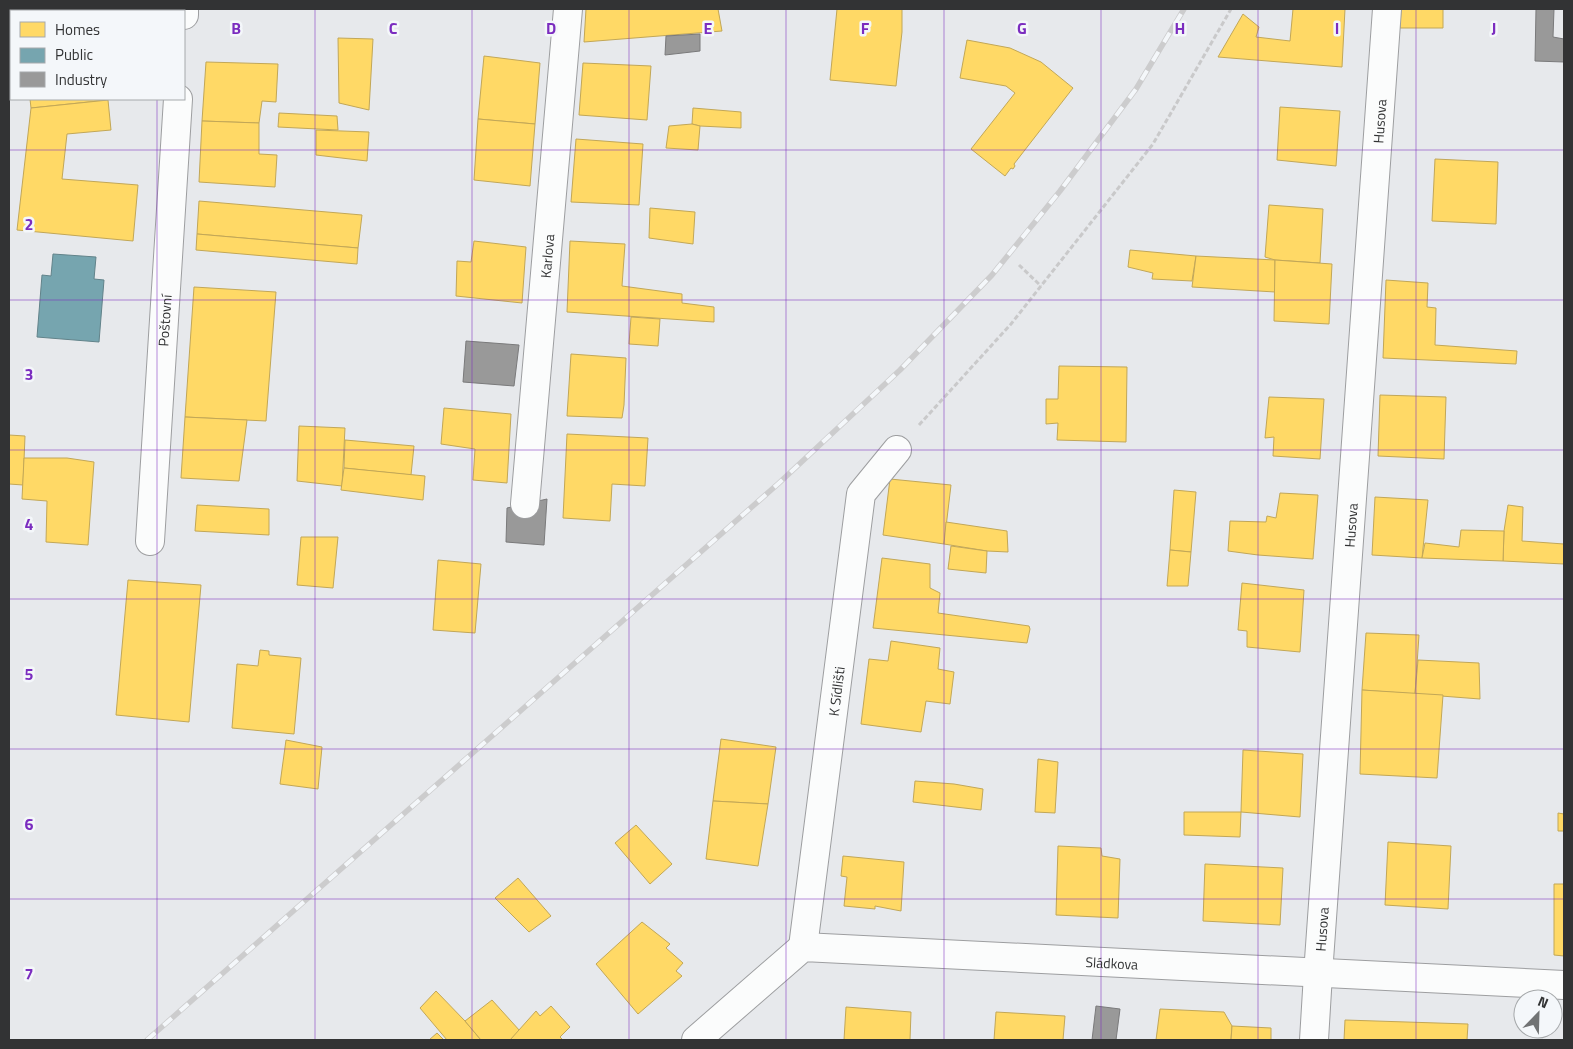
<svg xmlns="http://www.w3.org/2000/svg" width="1573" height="1049" font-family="'Titillium Web',sans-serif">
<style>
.homes{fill:#ffd966;stroke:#c2a757}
.public{fill:#76a5af;stroke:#62838a}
.industry{fill:#999;stroke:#7a7a7b}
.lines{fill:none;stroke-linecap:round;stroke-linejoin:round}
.minor-casing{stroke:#9d9ea0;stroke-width:30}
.path{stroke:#c9c9ca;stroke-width:3;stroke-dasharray:5 2.5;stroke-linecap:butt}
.minor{stroke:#fbfcfc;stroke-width:28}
.rail-casing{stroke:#cccccd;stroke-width:5.5}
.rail{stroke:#f4f7fa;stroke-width:4;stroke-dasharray:11;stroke-linecap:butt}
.grid{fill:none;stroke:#7b2cbf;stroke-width:1;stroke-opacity:0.55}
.labels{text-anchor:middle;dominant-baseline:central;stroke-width:5;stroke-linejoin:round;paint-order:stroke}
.street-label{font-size:14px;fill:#323334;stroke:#f4f7fa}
.grid-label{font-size:16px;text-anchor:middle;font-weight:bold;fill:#7b2cbf;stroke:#f4f7fa;stroke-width:5;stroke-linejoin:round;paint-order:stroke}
</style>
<rect width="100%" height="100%" fill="#e7e9ec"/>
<g class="homes">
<rect x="73" y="9" width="26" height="2"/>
<rect x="99" y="9" width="52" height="2"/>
<path d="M 586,9 L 718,9 L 722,31 L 584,42 Z"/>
<path d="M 837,9 L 902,9 L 902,32 L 896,86 L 830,80 Z"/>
<path d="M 1293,9 L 1345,9 L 1342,67 L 1218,57 L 1243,14 L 1259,27 L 1256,37 L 1290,41 Z"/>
<path d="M 1401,9 L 1443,9 L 1443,28 L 1400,28 Z"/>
<path d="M 338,38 L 373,39 L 369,110 L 339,103 Z"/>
<path d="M 967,40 L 1010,48 L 1041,62 L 1073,88 L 1014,164 L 1015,166 L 1013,169 L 1011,168 L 1005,176 L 971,149 L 1015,93 L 1006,86 L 960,78 Z"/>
<path d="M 484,56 L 540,63 L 535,124 L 478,119 Z"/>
<path d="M 206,62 L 278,64 L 276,102 L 262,101 L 259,123 L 202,121 Z"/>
<path d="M 583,63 L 651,66 L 647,120 L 579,115 Z"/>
<path d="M 30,99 L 108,99 L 108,100 L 31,108 Z"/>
<path d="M 108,100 L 111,130 L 67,134 L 62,179 L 138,185 L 133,241 L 17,230 L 31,108 Z"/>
<path d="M 1280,107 L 1340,111 L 1336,166 L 1277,160 Z"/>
<path d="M 693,108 L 741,112 L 741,128 L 700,126 L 692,124 Z"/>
<path d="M 279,113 L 337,116 L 338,130 L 278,127 Z"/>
<path d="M 478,119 L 535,124 L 530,186 L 474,180 Z"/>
<path d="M 202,121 L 259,123 L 259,154 L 277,155 L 275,187 L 199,182 Z"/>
<path d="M 692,124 L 700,126 L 698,150 L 666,148 L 669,126 Z"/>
<path d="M 316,130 L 369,132 L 367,161 L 316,155 Z"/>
<path d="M 576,139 L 643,144 L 639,205 L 571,202 Z"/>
<path d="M 1435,159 L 1498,162 L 1496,224 L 1432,221 Z"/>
<path d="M 199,201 L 362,215 L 358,248 L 197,234 Z"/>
<path d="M 1269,205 L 1323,209 L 1320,263 L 1275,260 L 1265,257 Z"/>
<path d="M 650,208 L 695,212 L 693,244 L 649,238 Z"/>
<path d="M 197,234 L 358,248 L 357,264 L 196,250 Z"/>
<path d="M 474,241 L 526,247 L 522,303 L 456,296 L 457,261 L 471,262 Z"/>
<path d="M 570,241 L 625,244 L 622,286 L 682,294 L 682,303 L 714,307 L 714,322 L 567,312 Z"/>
<path d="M 1130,250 L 1196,256 L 1192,281 L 1152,279 L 1153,273 L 1128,267 Z"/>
<path d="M 1196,256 L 1275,260 L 1275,292 L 1192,287 Z"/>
<path d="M 1275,260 L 1332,264 L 1329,324 L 1274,321 Z"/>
<path d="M 1386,280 L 1428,283 L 1427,307 L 1436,308 L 1435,345 L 1517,351 L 1516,364 L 1383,358 Z"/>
<path d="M 194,287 L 276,292 L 266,421 L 185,417 Z"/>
<path d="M 631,317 L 660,319 L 658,346 L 629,344 Z"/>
<path d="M 571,354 L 626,358 L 624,405 L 622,418 L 567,416 Z"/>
<path d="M 1059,366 L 1127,367 L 1126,442 L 1057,440 L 1058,423 L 1046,424 L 1046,399 L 1058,399 Z"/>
<path d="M 1380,395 L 1446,397 L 1444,459 L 1378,456 Z"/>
<path d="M 1269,397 L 1324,399 L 1320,459 L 1273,456 L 1274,437 L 1265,438 Z"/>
<path d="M 444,408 L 511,414 L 507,483 L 473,480 L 475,449 L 441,444 Z"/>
<path d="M 185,417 L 247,420 L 239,481 L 181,478 Z"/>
<path d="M 299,426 L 345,428 L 342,486 L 297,481 Z"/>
<path d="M 567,434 L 648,438 L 645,486 L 612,484 L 610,521 L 563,518 Z"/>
<path d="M 9,435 L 25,436 L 23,485 L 9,484 Z"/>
<path d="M 345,440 L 414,446 L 411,475 L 344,468 Z"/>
<path d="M 24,458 L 67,458 L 94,462 L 88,545 L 46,542 L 47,501 L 22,499 Z"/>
<path d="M 344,468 L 425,476 L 423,500 L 341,490 Z"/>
<path d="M 890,479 L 951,485 L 944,544 L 883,535 Z"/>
<path d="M 1174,490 L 1196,492 L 1191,552 L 1170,550 Z"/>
<path d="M 1280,493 L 1318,495 L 1313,559 L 1258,555 L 1228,551 L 1230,521 L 1266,522 L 1267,516 L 1276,518 Z"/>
<path d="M 1375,497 L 1428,500 L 1422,558 L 1372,555 Z"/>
<path d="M 197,505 L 269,509 L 269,535 L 195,531 Z"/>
<path d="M 1508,505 L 1523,507 L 1522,541 L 1564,544 L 1564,564 L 1503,561 L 1504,531 Z"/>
<path d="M 946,522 L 1007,531 L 1008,552 L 987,551 L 944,544 Z"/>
<path d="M 1461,530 L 1504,531 L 1503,561 L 1422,558 L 1425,543 L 1459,547 Z"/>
<path d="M 301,537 L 338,537 L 333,588 L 297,585 Z"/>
<path d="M 951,546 L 987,551 L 986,573 L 948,569 Z"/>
<path d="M 1170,550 L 1191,552 L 1188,586 L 1167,586 Z"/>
<path d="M 882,558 L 930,564 L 930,588 L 940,593 L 938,613 L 1029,626 L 1030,629 L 1027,643 L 873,628 Z"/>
<path d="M 438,560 L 481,564 L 475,633 L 433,630 Z"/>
<path d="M 128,580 L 201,585 L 189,722 L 116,715 Z"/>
<path d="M 1242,583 L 1304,590 L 1300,652 L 1247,647 L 1247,631 L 1238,630 Z"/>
<path d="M 1366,633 L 1419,635 L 1415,694 L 1362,690 Z"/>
<path d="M 891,641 L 940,648 L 938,669 L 954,672 L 950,704 L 926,701 L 921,732 L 861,724 L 869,659 L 888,661 Z"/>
<path d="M 260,650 L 269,651 L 269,655 L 301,658 L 294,734 L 232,728 L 237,664 L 258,666 Z"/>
<path d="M 1418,660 L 1479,663 L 1480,699 L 1415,694 Z"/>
<path d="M 1362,690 L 1443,695 L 1437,778 L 1360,774 Z"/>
<path d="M 721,739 L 776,747 L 768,804 L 713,801 Z"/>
<path d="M 286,740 L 322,747 L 318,789 L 280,784 Z"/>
<path d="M 1243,750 L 1303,754 L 1300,817 L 1241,812 Z"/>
<path d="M 1038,759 L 1058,762 L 1055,813 L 1035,812 Z"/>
<path d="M 915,781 L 954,784 L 983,789 L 981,810 L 913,802 Z"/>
<path d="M 713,801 L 768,804 L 758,866 L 706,859 Z"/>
<path d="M 1184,812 L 1241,812 L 1240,837 L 1184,835 Z"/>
<path d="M 1558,813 L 1564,814 L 1564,831 L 1558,831 Z"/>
<path d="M 636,825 L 672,864 L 650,884 L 615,843 Z"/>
<path d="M 1388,842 L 1451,846 L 1448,909 L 1385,905 Z"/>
<path d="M 1058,846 L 1101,848 L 1102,856 L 1120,859 L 1118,918 L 1056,915 Z"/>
<path d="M 843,856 L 904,862 L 901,911 L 875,906 L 875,909 L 844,906 L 847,877 L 841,876 Z"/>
<path d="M 1205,864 L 1283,868 L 1280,925 L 1203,921 Z"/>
<path d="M 518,878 L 551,916 L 529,932 L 495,898 Z"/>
<path d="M 1554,884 L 1564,884 L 1564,956 L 1554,955 Z"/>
<path d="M 642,922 L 670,944 L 666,948 L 683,963 L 676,971 L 682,976 L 638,1014 L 596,964 Z"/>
<path d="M 436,991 L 465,1021 L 481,1040 L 447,1040 L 420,1008 Z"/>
<path d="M 492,1000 L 520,1031 L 510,1040 L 481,1040 L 465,1021 Z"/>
<path d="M 551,1006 L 570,1027 L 560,1037 L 563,1040 L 510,1040 L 536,1011 L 540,1016 Z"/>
<path d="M 846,1007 L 911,1012 L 910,1040 L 844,1040 Z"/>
<path d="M 1160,1009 L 1224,1012 L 1232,1026 L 1231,1040 L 1156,1040 Z"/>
<path d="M 996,1012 L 1065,1016 L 1063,1040 L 994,1040 Z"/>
<path d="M 1345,1020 L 1468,1024 L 1467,1040 L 1344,1040 Z"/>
<path d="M 1232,1026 L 1271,1028 L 1271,1040 L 1231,1040 Z"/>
<path d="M 437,1033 L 444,1040 L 429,1040 Z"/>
</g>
<path class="public" d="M 53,254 L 96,257 L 94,279 L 104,280 L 99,342 L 37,337 L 42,275 L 51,276 Z"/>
<g class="industry">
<path d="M 1536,9 L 1554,9 L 1553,37 L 1564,39 L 1564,62 L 1535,61 Z"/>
<path d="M 700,34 L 700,51 L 665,55 L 666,36 Z"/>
<path d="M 466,341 L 519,345 L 514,386 L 463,382 Z"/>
<path d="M 547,499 L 544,545 L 506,542 L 507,508 Z"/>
<path d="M 1096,1006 L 1120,1009 L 1116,1040 L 1092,1040 Z"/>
</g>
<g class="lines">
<g class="minor-casing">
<g id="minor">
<path d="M 184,15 L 184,9"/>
<path id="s1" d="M 525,504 L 568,9"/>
<path id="s2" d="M 150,541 L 178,99"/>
<path id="s3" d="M 803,947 L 861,494 L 897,450"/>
<path id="s4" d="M 696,1040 L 803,947 L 1564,985"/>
<path id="s5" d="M 1314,1040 L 1318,974 L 1387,9"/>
</g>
</g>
<g class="path">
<path d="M 1019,265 L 1041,286"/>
<path d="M 919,425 L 1011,324 L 1153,144 L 1231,9"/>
</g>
<use href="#minor" class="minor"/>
<g class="rail-casing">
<path id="rail" d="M 147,1040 L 779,483 L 900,370 L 992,275 L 1060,191 L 1136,89 L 1184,9"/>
</g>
<use href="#rail" class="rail"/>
</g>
<path class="grid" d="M 157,9 L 157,11M 315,9 L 315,1040M 472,9 L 472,1040M 629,9 L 629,1040M 786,9 L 786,1040M 944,9 L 944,1040M 1101,9 L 1101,1040M 1258,9 L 1258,1040M 1416,9 L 1416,1040M 157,99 L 157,1040M 9,150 L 1564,150M 9,300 L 1564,300M 9,450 L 1564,450M 9,599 L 1564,599M 9,749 L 1564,749M 9,899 L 1564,899"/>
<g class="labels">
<g class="street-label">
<text stroke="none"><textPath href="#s5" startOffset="921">Husova</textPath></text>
<text stroke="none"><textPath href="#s1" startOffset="249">Karlova</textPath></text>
<text stroke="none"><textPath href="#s2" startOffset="221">Poštovní</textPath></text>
<text stroke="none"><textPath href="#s5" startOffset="516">Husova</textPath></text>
<text stroke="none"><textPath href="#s3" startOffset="258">K Sídlišti</textPath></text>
<text stroke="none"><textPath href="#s5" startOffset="111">Husova</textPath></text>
<text stroke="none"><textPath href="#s4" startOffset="451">Sládkova</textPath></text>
</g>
</g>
<g class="grid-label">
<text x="236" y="34">B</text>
<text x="393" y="34">C</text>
<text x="551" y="34">D</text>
<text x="708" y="34">E</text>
<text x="865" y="34">F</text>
<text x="1022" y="34">G</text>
<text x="1180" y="34">H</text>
<text x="1337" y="34">I</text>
<text x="1494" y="34">J</text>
<text x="29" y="230">2</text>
<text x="29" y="380">3</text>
<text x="29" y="530">4</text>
<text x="29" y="680">5</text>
<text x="29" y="830">6</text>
<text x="29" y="980">7</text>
</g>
<rect width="1573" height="1049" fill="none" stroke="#323334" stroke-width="20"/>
<rect x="10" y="10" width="175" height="90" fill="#f4f7fa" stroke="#a6a9ab"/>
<rect x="20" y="22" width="25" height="15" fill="#ffd966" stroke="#a6a9ab"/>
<text x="55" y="35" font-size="15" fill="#323334">Homes</text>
<rect x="20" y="48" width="25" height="15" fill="#76a5af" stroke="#a6a9ab"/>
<text x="55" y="60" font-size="15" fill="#323334">Public</text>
<rect x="20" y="72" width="25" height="15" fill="#999999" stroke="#a6a9ab"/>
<text x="55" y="85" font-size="15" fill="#323334">Industry</text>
<g transform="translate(1538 1014) rotate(23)"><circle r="24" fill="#f4f7fa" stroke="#a6a9ab"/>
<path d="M0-4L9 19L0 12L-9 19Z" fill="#717374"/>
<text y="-8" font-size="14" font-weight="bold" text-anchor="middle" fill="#323334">N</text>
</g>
</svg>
